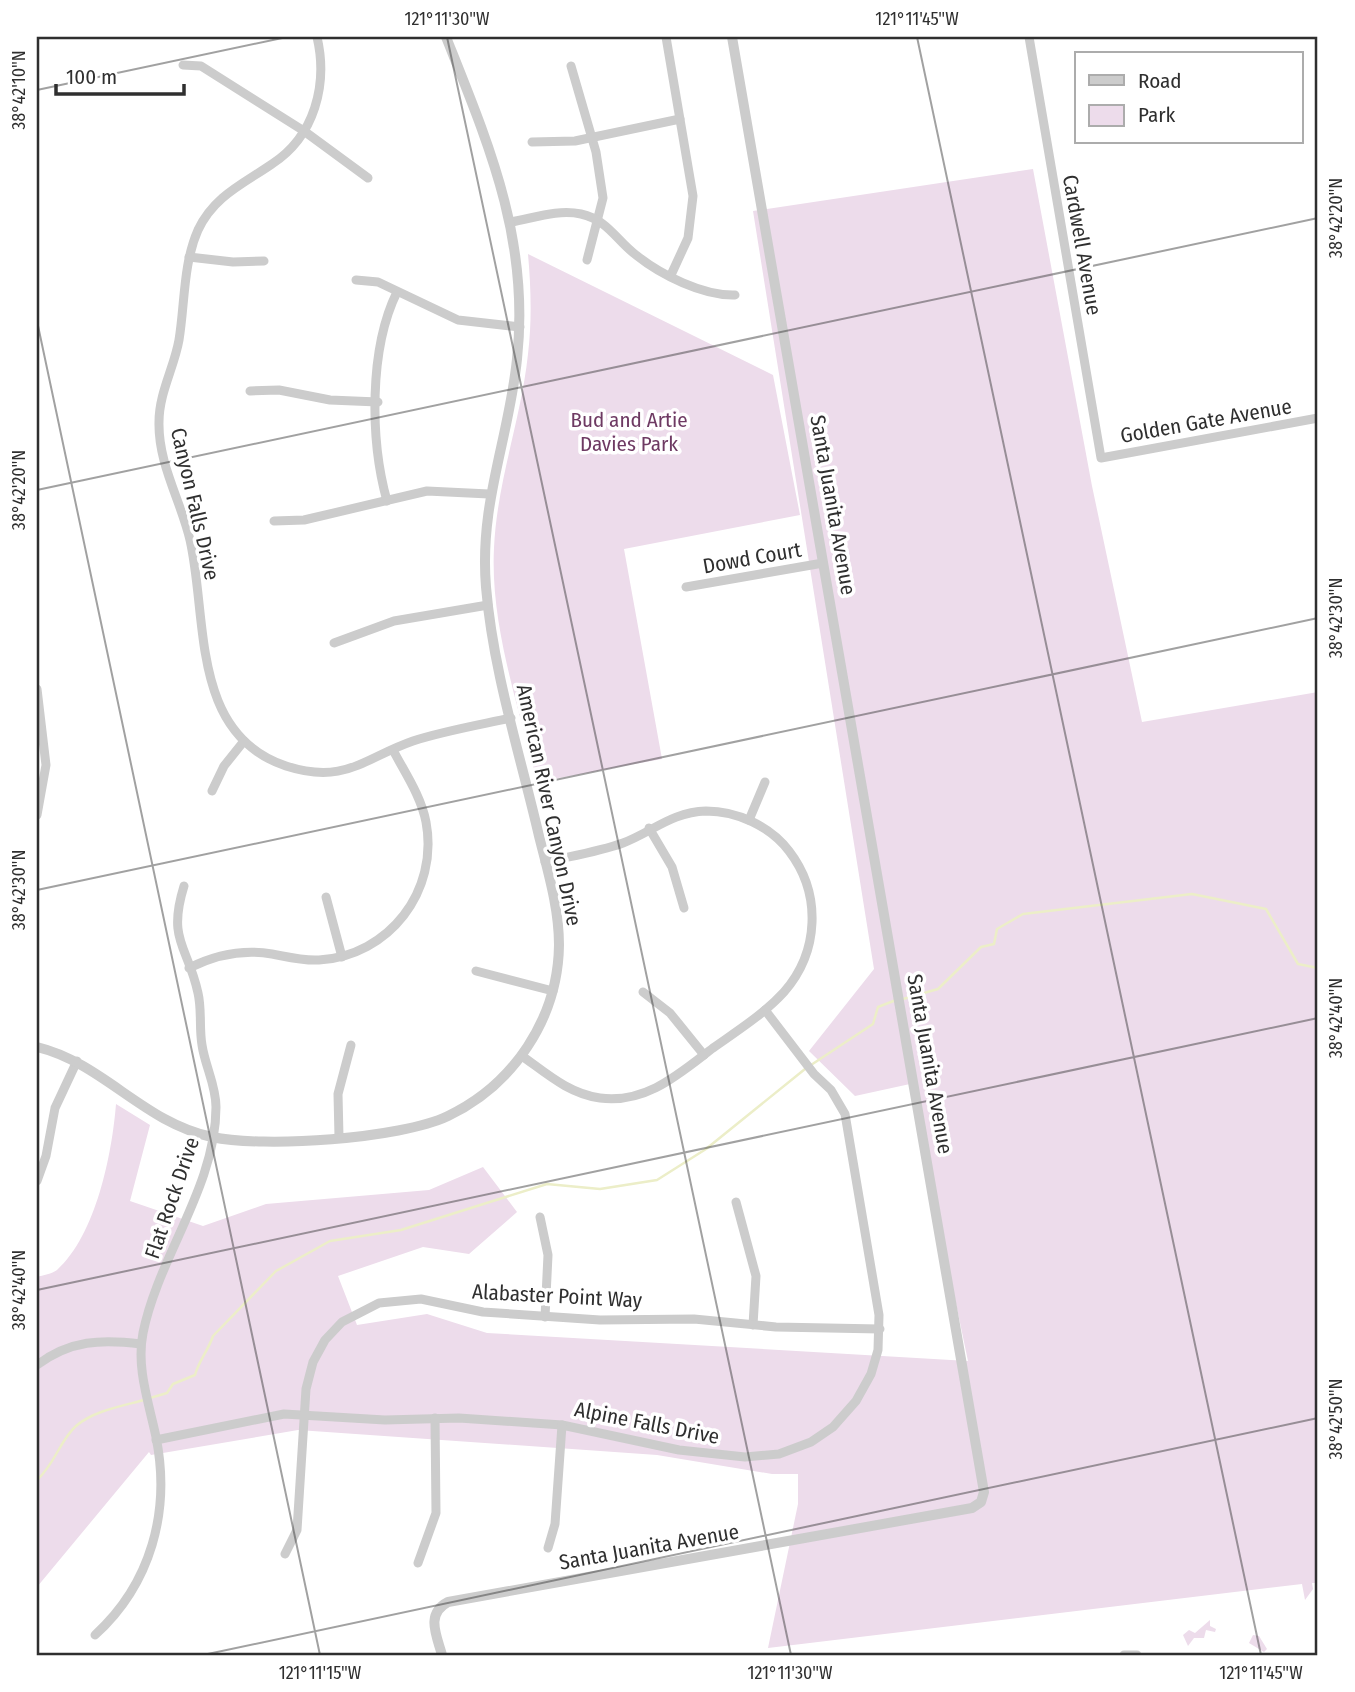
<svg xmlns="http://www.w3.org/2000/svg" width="1355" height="1692" font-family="'Fira Sans Condensed',sans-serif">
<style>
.green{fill:#eddceb}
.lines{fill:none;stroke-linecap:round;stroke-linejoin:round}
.stream{stroke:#eceec8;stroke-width:2.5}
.minor{stroke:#ccc;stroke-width:9}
.tertiary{stroke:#ccc;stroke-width:10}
.ticks{fill:none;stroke:#2f2f2f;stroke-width:2;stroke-opacity:0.45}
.labels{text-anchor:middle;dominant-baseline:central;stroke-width:7;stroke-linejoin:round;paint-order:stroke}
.street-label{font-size:21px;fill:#2f2f2f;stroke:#fff}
.park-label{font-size:21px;fill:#6e3a63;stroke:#fff}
.neatline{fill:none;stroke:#2f2f2f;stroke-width:2.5}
.ticks-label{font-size:18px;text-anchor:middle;fill:#2f2f2f}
</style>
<rect width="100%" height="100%" fill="#fff"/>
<g class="green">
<path d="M 1033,169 L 1092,486 L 1142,722 L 1318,692 L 1318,1583 L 1312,1583 L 1313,1589 L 1305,1600 L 1302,1584 L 768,1648 L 798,1504 L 798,1474 L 772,1474 L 657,1455 L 298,1430 L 151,1455 L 149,1452 L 37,1587 L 37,1277 C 43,1275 52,1274 57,1270 C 96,1235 112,1154 116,1104 L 150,1125 L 130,1201 L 203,1226 L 266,1204 L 429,1190 L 483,1167 L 517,1212 L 469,1254 L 423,1247 L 338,1276 L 357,1325 L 427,1314 L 487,1333 L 968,1361 L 910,1084 L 855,1096 L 809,1051 L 874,969 L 753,211 Z"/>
<path d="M 528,254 L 773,375 L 800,515 L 624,549 L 662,759 L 537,782 C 519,707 490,626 494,548 C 497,481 521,420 528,354 C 532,321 531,288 528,254 Z"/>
<path d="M 1210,1620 L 1210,1626 L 1216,1629 L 1215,1632 L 1206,1630 L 1204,1638 L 1194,1638 L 1188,1646 L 1183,1635 L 1189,1630 L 1195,1633 Z"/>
<path d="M 1253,1635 L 1259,1636 L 1267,1649 L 1264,1652 L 1249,1643 Z"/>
</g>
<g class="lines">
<g class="stream">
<path d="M 903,999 L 938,989 L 981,947 L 994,944 L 997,929 L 1023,914 L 1192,894 L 1266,909 L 1298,964 L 1318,968"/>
<path d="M 811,1065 L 873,1024 L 878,1007 L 896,1000"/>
<path d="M 150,1398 L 167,1393 L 173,1384 L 195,1375 C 199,1360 208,1351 213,1336 L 276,1271 L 330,1241 L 401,1230 L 547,1184 L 600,1189 L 657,1180 L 706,1149 L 805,1069"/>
<path d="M 37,1480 C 55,1464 60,1440 76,1426 C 93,1411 122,1406 144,1400"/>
</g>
<g class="minor">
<path d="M 317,37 C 328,84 315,136 272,164 C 243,184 214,196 198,230 C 183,264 185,303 179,340 C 174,368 159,393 159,422 C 158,464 181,501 190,540 C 208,619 190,734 286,766 C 345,785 364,758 413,741 C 444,731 479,725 511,718"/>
<path d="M 666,37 L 693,196 L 688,238 L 671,275"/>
<path d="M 1029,37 L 1101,458 L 1318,418"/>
<path d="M 183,65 L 201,66 L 304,131 L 368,178"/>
<path d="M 571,66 L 596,152 L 603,198 L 587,260"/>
<path d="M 532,142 L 575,141 L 680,119"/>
<path d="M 511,222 C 534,218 558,209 581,214 C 608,220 616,240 636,255 C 661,275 703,296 735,295"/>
<path d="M 189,257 L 233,262 L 264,261"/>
<path d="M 356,280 L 378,282 L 458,320 L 520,327"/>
<path d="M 250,391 L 279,390 L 330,400 L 378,402"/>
<path d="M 387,501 C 370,440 369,349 397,292"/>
<path d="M 274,521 L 304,520 L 427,491 L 489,494"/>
<path d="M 686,587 L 823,563"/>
<path d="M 334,643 L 394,621 L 488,605"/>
<path d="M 37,689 L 46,765 L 37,815"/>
<path d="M 212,791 L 224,766 L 244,741"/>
<path d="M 749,820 L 765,782"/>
<path d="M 649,828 L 672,867 L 684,908"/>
<path d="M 326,897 L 342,957"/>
<path d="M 189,968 C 215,955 243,949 272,954 C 288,957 303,961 319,960 C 389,956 439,891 426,822 C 421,796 405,773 393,750"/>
<path d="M 476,971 L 553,991"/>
<path d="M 643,992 L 670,1013 L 704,1055"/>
<path d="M 522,1056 C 546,1073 569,1094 600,1098 C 646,1104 679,1074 713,1048 C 737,1031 764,1014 784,992 C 819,952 822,894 789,851 C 770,826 737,811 706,811 C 672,812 652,832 623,843 C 598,852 571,856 545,862"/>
<path d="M 339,1137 L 338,1094 L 351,1045"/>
<path d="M 37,1181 L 46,1156 L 55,1108 L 77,1061"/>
<path d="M 736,1202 L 756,1276 L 753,1325"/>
<path d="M 540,1217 L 548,1255 L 545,1317"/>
<path d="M 37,1365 C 70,1340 102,1339 141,1344"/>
<path d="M 156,1440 L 284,1414 L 385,1420 L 459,1418 L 562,1425 L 679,1450 L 745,1457 L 779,1454 L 811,1442 L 833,1427 L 856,1401 L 871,1374 L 878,1350 L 879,1315 L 845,1114 L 831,1090 L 814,1074 L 765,1010"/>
<path d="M 548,1548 L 555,1524 L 562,1425"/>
<path d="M 285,1554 L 297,1530 L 306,1389 L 313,1362 L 325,1340 L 342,1322 L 379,1303 L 421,1299 L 483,1312 L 600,1320 L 694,1319 L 776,1327 L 880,1329"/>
<path d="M 418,1563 L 436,1513 L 435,1418"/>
<path d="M 95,1635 C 151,1584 171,1511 156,1437 C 149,1403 136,1368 143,1333 C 158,1257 216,1187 216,1107 C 216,1085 205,1066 202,1045 C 199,1028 202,1010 198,993 C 188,946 167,941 184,886"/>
<path d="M 1124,1655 L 1137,1655"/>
</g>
<g class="tertiary">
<path d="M 37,1047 C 103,1063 144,1123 212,1137 C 264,1148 400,1139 448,1116 C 513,1085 558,1019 559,945 C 559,908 548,872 539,836 C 520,754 493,671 486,587 C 479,503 509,439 517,359 C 530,240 489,145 446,37"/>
<path d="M 442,1655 C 437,1636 425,1614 448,1602 L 972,1508 L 981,1502 L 984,1492 L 732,37"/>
</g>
</g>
<path class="ticks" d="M 447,37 L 791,1655M 917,37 L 1261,1655M 37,90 L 287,37M 37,321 L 320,1655M 37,490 L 1318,218M 37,890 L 1318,618M 37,1290 L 1318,1018M 203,1655 L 1318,1418"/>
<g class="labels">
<g class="street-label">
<text transform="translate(1082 245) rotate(80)">Cardwell Avenue</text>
<text transform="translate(1206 421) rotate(-10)">Golden Gate Avenue</text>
<text transform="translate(195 504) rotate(77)">Canyon Falls Drive</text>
<text transform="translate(833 505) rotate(80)">Santa Juanita Avenue</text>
<text transform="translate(752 558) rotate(-10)">Dowd Court</text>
<text transform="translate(549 805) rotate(78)">American River Canyon Drive</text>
<text transform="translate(930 1064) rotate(80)">Santa Juanita Avenue</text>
<text transform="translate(172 1198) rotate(-71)">Flat Rock Drive</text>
<text transform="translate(557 1296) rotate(3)">Alabaster Point Way</text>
<text transform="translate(647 1423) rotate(11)">Alpine Falls Drive</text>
<text transform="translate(649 1547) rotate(-10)">Santa Juanita Avenue</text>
</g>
<g class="park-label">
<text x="629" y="420">Bud and Artie<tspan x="629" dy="24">Davies Park</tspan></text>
</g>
</g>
<rect width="1355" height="1692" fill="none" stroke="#ffffff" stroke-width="77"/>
<rect x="1075" y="52" width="228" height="91" fill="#ffffff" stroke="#acacac" stroke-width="2"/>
<rect x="1089" y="75" width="35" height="10" fill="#cccccc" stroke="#acacac" stroke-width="2"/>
<text x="1138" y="88" font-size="21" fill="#2f2f2f">Road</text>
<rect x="1089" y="105" width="35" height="21" fill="#eddceb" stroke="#acacac" stroke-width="2"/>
<text x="1138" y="122" font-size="21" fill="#2f2f2f">Park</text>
<path d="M56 84v10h128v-10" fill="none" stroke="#2f2f2f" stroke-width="3.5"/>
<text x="66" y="84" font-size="21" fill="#2f2f2f" stroke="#ffffff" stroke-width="5" paint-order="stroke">100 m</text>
<rect x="38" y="38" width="1278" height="1616" class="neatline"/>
<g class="ticks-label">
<text x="447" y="25">121°11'30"W</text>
<text x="917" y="25">121°11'45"W</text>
<text transform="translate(19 90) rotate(-90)" y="6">38°42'10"N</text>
<text transform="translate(1336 218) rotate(-90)" y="6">38°42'20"N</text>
<text transform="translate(19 490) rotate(-90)" y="6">38°42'20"N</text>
<text transform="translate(1336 618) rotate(-90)" y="6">38°42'30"N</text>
<text transform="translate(19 890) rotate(-90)" y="6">38°42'30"N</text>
<text transform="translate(1336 1018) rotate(-90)" y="6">38°42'40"N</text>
<text transform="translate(19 1290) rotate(-90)" y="6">38°42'40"N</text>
<text transform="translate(1336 1419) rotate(-90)" y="6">38°42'50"N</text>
<text x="320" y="1679">121°11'15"W</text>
<text x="790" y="1679">121°11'30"W</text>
<text x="1261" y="1679">121°11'45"W</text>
</g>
</svg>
